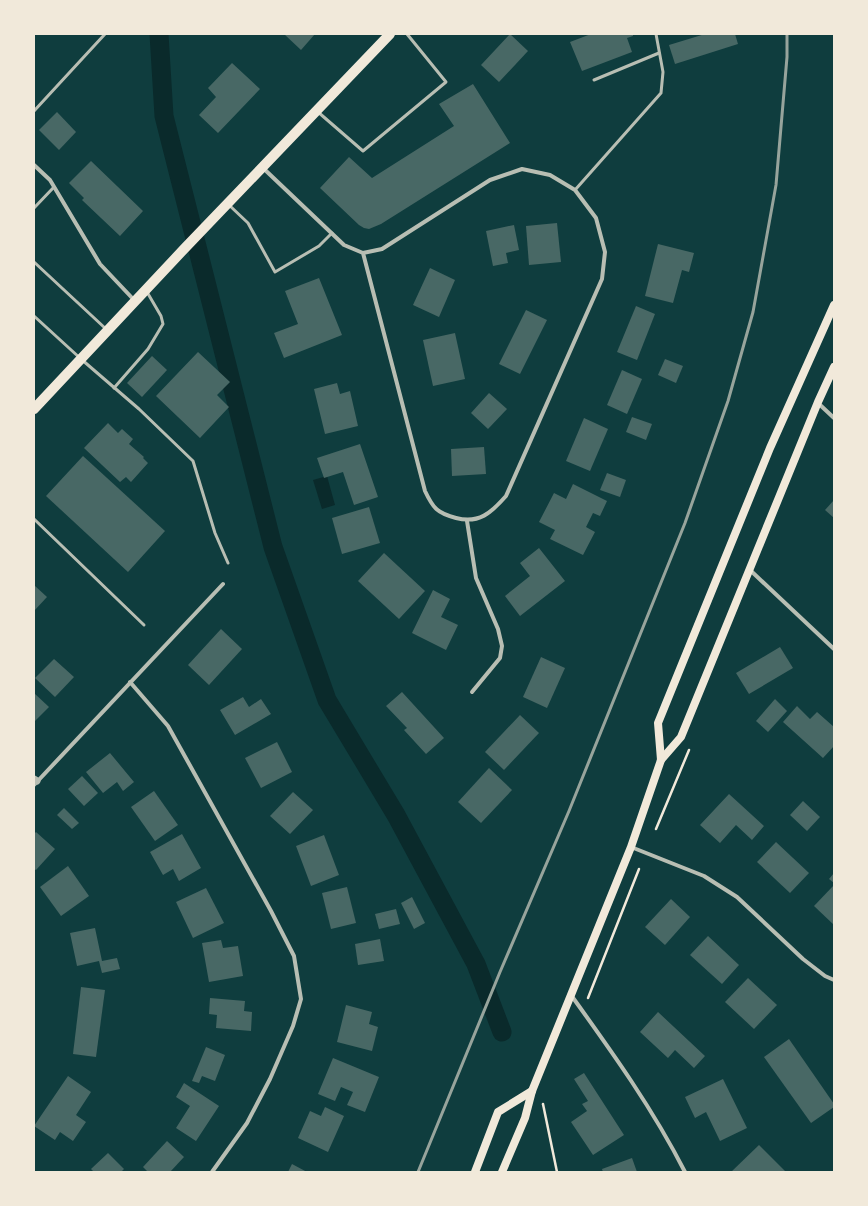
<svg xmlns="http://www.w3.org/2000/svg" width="868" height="1206" font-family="Inter,sans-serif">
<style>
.water{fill:#0a2a2b}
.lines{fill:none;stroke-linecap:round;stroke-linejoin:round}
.canal{stroke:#0a2a2b;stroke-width:19}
.building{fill:#486865}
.path{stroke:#f1e9da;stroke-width:2.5}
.service{stroke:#b8beb3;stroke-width:3}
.minor{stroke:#b8beb3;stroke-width:4}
.tertiary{stroke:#b8beb3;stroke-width:7}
.secondary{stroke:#f1e9da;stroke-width:8}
.primary{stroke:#f1e9da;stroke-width:10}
.rail{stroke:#97a49c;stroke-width:3}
</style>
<rect width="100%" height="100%" fill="#0f3d3e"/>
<path class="water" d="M 327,476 L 335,505 L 322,509 L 313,480 Z"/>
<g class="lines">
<path class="canal" d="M 159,34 L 164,116 L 273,547 L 327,700 L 396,815 L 476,964 L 502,1032"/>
</g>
<g class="building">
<path d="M 284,34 L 315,34 L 301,50 Z"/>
<path d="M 510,34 L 528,51 L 499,82 L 481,65 Z"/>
<path d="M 591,34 L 633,34 L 633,36 L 627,38 L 632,52 L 582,71 L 570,42 Z"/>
<path d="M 705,34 L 735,34 L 738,44 L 675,64 L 669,45 Z"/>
<path d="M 232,63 L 260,89 L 218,133 L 199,115 L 216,97 L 208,88 Z"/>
<path d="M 473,84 L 510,143 L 381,224 L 369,229 L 364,228 L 359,225 L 320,188 L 349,157 L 372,178 L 454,126 L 439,104 Z"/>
<path d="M 57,112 L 76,132 L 59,150 L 39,130 Z"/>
<path d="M 91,161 L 143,211 L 120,236 L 82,200 L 84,198 L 69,183 Z"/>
<path d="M 557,223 L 561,262 L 529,265 L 526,226 Z"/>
<path d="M 514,225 L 519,250 L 506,253 L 508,263 L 493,266 L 486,231 Z"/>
<path d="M 658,244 L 694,253 L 689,272 L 682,270 L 673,303 L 645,296 Z"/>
<path d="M 430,268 L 455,280 L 439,317 L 413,305 Z"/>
<path d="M 319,278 L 342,335 L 284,358 L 274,333 L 298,324 L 285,291 Z"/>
<path d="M 636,306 L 655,314 L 637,360 L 617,352 Z"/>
<path d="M 526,310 L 547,320 L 520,374 L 499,364 Z"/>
<path d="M 455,333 L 465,379 L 433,386 L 423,340 Z"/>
<path d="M 198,352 L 230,382 L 217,395 L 229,407 L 200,438 L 156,396 Z"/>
<path d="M 152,356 L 167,370 L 142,397 L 127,383 Z"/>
<path d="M 665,359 L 683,366 L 676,383 L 658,375 Z"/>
<path d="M 622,370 L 642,379 L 627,414 L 607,405 Z"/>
<path d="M 337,383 L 340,394 L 350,391 L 358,426 L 325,434 L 314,389 Z"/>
<path d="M 489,393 L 507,409 L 488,429 L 471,413 Z"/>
<path d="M 632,417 L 652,424 L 646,440 L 626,432 Z"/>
<path d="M 584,418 L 608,429 L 590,471 L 566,461 Z"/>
<path d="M 108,423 L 118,433 L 122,429 L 133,439 L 129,444 L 144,457 L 143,458 L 148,463 L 131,482 L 126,477 L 120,482 L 84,448 Z"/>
<path d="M 360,444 L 378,497 L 354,505 L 343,472 L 324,478 L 317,458 Z"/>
<path d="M 484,447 L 486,474 L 452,476 L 451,449 Z"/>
<path d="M 83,456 L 165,531 L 128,572 L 46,496 Z"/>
<path d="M 607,473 L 626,480 L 620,497 L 600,490 Z"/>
<path d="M 573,484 L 607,501 L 600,516 L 593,513 L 586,527 L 595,532 L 583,555 L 550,539 L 555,530 L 539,522 L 554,493 L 566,499 Z"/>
<path d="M 834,500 L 834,518 L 825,510 Z"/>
<path d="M 369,507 L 380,543 L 342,554 L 332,518 Z"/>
<path d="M 539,548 L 565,581 L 520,616 L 505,596 L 530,576 L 520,563 Z"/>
<path d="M 384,553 L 425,591 L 399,619 L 358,581 Z"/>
<path d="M 34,585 L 47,597 L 34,611 Z"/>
<path d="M 433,590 L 450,599 L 441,617 L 458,625 L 446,650 L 412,633 Z"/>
<path d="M 221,629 L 242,649 L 209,685 L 188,665 Z"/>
<path d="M 780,647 L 793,668 L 749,694 L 736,673 Z"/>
<path d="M 541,657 L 565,668 L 547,708 L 523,697 Z"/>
<path d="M 54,659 L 74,677 L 55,697 L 35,678 Z"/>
<path d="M 402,692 L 444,738 L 426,754 L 404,730 L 407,728 L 386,706 Z"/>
<path d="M 34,693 L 49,707 L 34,722 Z"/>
<path d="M 243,697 L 249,707 L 261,699 L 271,714 L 235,735 L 220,710 Z"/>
<path d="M 775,699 L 787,711 L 768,732 L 756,721 Z"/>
<path d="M 797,706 L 810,719 L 817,712 L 834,727 L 834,746 L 823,758 L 783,722 Z"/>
<path d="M 520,715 L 539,733 L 504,770 L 485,752 Z"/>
<path d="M 277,742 L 292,772 L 261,788 L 245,758 Z"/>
<path d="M 110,753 L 134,782 L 123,791 L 117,782 L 103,793 L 86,772 Z"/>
<path d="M 489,768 L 512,790 L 481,823 L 458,802 Z"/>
<path d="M 82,776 L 98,793 L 84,806 L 68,789 Z"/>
<path d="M 154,791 L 178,825 L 155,841 L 131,807 Z"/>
<path d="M 293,792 L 313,810 L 290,834 L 270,816 Z"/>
<path d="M 729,794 L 764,826 L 752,840 L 736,825 L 720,843 L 700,825 Z"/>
<path d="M 803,801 L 820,817 L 807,831 L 790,815 Z"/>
<path d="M 64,808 L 79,823 L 72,829 L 57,815 Z"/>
<path d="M 36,832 L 55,849 L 36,870 L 34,869 L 34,834 Z"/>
<path d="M 182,834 L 201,868 L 179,881 L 173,869 L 163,875 L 150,852 Z"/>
<path d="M 324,835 L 339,875 L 311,886 L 296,846 Z"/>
<path d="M 776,842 L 809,873 L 790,893 L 757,862 Z"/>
<path d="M 68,866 L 89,896 L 61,916 L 40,887 Z"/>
<path d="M 834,873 L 834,883 L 829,879 Z"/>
<path d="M 834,885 L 834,925 L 814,906 Z"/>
<path d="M 347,887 L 356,923 L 331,929 L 322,893 Z"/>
<path d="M 206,888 L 224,923 L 193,938 L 176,902 Z"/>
<path d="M 412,897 L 425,923 L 414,929 L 401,903 Z"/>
<path d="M 671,899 L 690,917 L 665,945 L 645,927 Z"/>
<path d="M 396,909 L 400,924 L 379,929 L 375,914 Z"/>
<path d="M 95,928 L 102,961 L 117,958 L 120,969 L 102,973 L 99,961 L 77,966 L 70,933 Z"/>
<path d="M 708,936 L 739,965 L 722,984 L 690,955 Z"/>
<path d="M 380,939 L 384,961 L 358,965 L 355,944 Z"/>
<path d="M 221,940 L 223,948 L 238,946 L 243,976 L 209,982 L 202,943 Z"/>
<path d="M 748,978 L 777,1005 L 754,1029 L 725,1002 Z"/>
<path d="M 81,987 L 105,990 L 96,1057 L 73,1054 Z"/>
<path d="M 210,998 L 245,1001 L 244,1011 L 252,1012 L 251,1031 L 216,1028 L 217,1015 L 209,1014 Z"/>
<path d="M 346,1005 L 372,1012 L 369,1024 L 378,1027 L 372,1051 L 337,1042 Z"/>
<path d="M 658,1012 L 705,1056 L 694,1068 L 675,1050 L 668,1058 L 640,1032 Z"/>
<path d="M 789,1039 L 834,1104 L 834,1107 L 811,1123 L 764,1057 Z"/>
<path d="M 206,1047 L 225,1055 L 215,1081 L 202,1076 L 199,1083 L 192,1081 Z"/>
<path d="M 333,1058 L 379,1077 L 365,1112 L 347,1105 L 353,1092 L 341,1087 L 335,1101 L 318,1094 Z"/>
<path d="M 584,1073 L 624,1135 L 593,1155 L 571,1122 L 587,1111 L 582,1104 L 588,1101 L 574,1079 Z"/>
<path d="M 68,1076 L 91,1092 L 76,1115 L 86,1122 L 73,1141 L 60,1132 L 55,1140 L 34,1126 Z"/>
<path d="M 723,1079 L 747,1128 L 720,1141 L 706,1112 L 695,1118 L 685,1097 Z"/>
<path d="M 184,1083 L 219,1106 L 196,1141 L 176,1128 L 190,1106 L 176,1097 Z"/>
<path d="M 325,1107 L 344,1116 L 328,1152 L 298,1138 L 310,1111 L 321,1116 Z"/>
<path d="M 167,1141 L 184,1157 L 170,1172 L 148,1172 L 143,1167 Z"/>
<path d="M 759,1145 L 786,1172 L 731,1172 Z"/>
<path d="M 108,1153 L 124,1169 L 121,1172 L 94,1172 L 91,1169 Z"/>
<path d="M 632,1158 L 637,1172 L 603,1172 L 602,1169 Z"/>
<path d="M 292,1164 L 307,1172 L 288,1172 Z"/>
</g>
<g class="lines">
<g class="path">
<path d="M 656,829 L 689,750"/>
<path d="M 588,998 L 639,869"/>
<path d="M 543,1104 L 557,1172"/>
</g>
<g class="service">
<path d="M 594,80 L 659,53"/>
<path d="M 34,111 L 105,34"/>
<path d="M 318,112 L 363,151 L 446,82 L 407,34"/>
<path d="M 575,190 L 661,93 L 663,72 L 656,34"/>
<path d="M 229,205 L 248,223 L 275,272 L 319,246 L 332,233"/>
<path d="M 34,208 L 54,187"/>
<path d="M 34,262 L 106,329"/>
<path d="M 34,316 L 81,359 L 139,409 L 193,461 L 215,533 L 228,563"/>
<path d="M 114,388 L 148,349 L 163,324 L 161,316 L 147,292"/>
<path d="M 34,519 L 144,625"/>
</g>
<g class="minor">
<path d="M 34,165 L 50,180 L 100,264 L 135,301"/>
<path d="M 263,168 L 344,245 L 363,253 L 382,249 L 490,180 L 522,169 L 550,175 L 575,190 L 596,218 L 605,252 L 602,279 L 506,496 C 491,513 479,524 456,518 C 437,513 433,508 425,491 L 363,253"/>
<path d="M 818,403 L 834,418"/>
<path d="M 467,521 L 476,578 L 498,629 L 502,646 L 500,658 L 472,692"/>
<path d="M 750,570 L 834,649"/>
<path d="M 130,682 L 168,726 L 271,911 L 294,956 L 301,999 L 293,1026 L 270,1079 L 247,1123 L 212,1172"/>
<path d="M 34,785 L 223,584"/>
<path d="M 631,847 L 704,876 L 737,897 L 803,959 L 825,976 L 834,980"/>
<path d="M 571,995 C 612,1052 653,1109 685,1172"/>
</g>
<path class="tertiary" d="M 34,779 L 37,781"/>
<g class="secondary">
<path d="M 661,760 L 681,737 L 818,402 L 834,367"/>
<path d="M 475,1172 L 498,1112 L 532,1091"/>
<path d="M 502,1172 L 525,1118 L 532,1091 L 631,847 L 661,760 L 658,723 L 770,448 L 834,305"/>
</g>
<path class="primary" d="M 34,409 L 184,249 L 390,34"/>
<path class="rail" d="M 418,1172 L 500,972 L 569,811 L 685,523 L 728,401 L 753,312 L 776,185 L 787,57 L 787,34"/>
</g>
<rect width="868" height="1206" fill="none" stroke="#f1e9da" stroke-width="70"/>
</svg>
